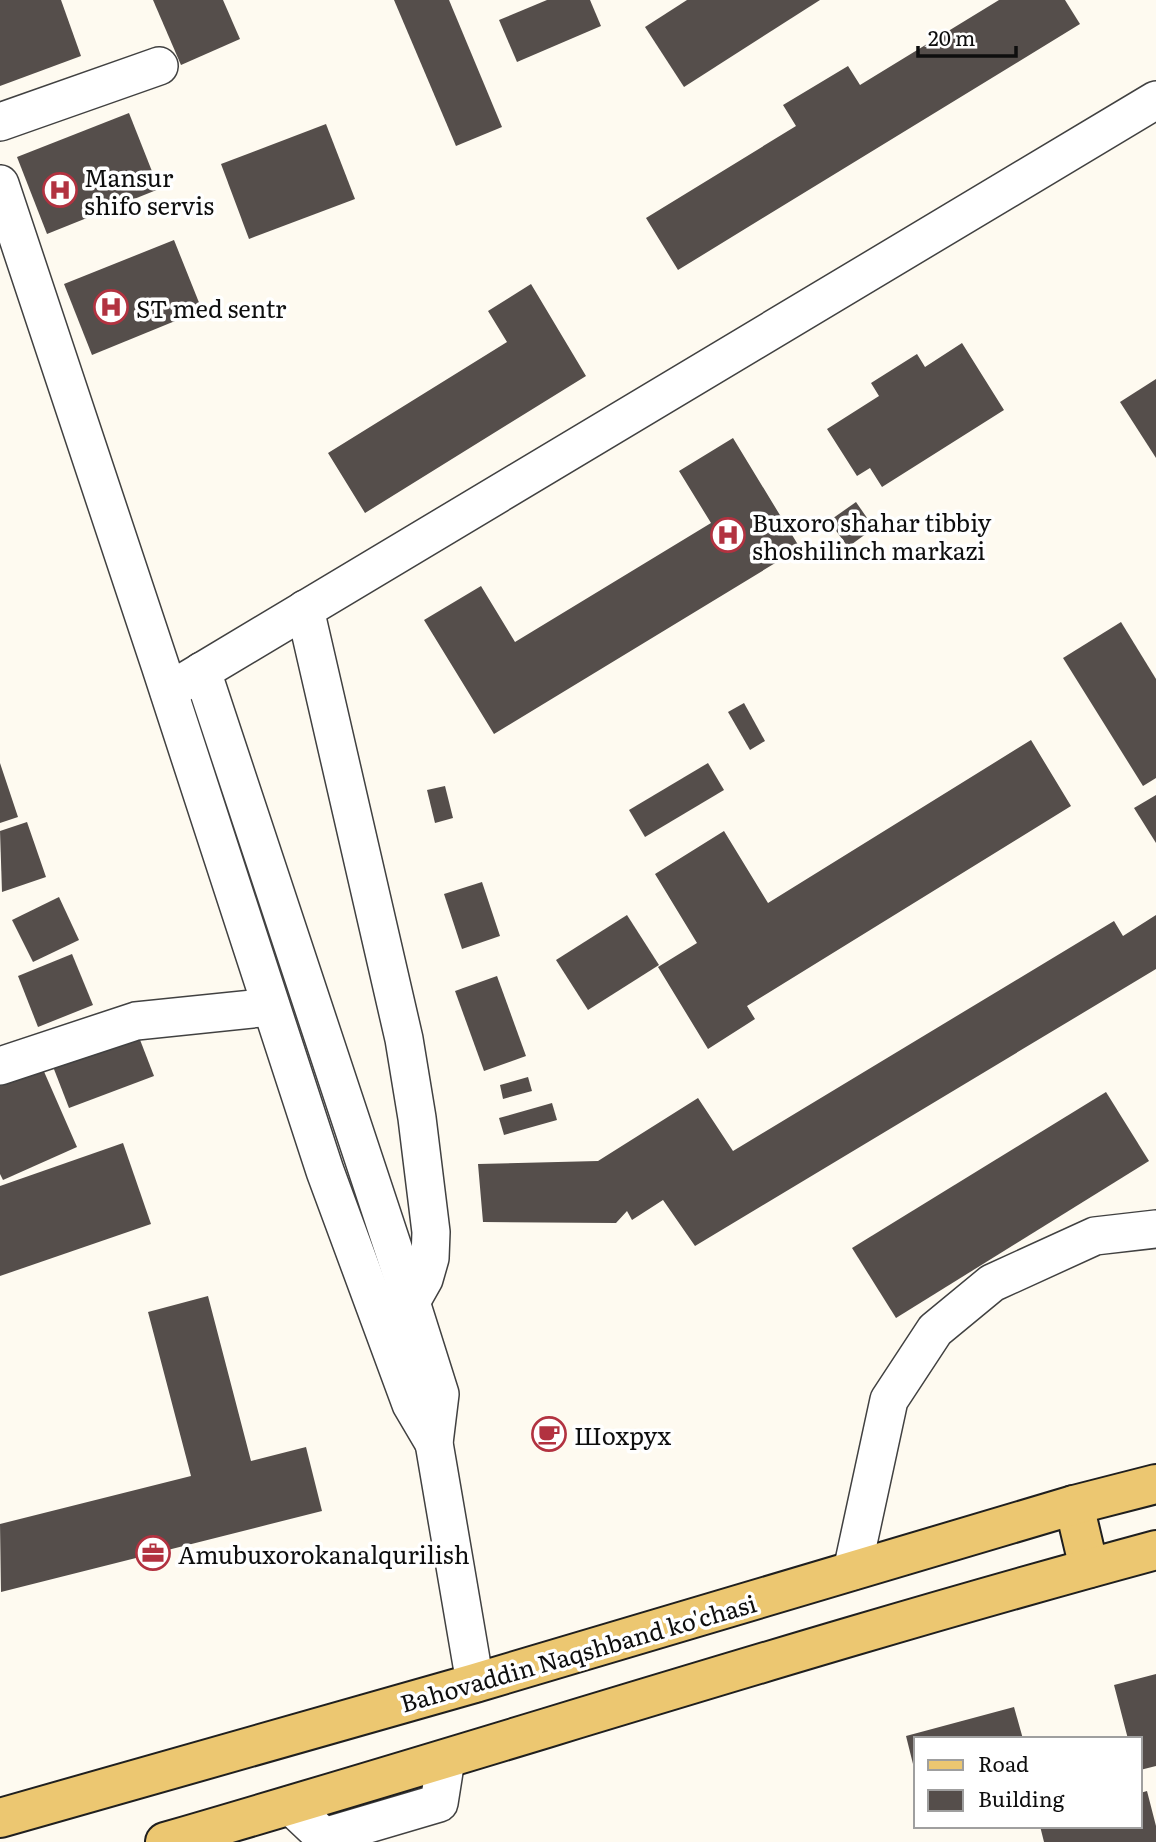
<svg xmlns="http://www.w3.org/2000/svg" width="1156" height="1842" font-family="Literata,serif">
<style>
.building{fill:#554e4b}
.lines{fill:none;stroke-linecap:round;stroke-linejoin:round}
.minor-casing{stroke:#414141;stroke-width:40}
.major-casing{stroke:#1f1f1f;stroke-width:42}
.minor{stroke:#fff;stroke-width:37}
.major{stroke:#ecc771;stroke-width:38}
.labels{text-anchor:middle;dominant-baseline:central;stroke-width:7;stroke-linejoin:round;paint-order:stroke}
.poi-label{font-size:24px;fill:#0e0e0e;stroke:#fff;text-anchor:start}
.street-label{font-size:24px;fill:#0e0e0e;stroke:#fff}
</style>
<rect width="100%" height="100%" fill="#fefaf0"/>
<g class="building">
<path d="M 0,0 L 61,0 L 81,56 L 0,86 Z"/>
<path d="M 153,0 L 223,0 L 240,39 L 181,65 Z"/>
<path d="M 394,0 L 449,0 L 502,127 L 456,146 Z"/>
<path d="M 547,0 L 590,0 L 601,26 L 517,62 L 499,20 Z"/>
<path d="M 687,0 L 820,0 L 684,87 L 645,27 Z"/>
<path d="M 999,0 L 1065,0 L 1080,24 L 678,270 L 646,218 L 796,126 L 783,105 L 848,66 L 860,85 Z"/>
<path d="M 129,113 L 159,189 L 47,234 L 17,157 Z"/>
<path d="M 326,124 L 355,199 L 249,239 L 221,164 Z"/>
<path d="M 174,240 L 202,310 L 92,355 L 64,284 Z"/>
<path d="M 531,284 L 586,376 L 365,513 L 328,453 L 507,342 L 488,311 Z"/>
<path d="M 962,343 L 1004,410 L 882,487 L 870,468 L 857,476 L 827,429 L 879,396 L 871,383 L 917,354 L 925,367 Z"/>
<path d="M 1156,379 L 1156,458 L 1120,402 Z"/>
<path d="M 733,438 L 800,548 L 494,734 L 424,620 L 481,586 L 515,642 L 711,523 L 679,471 Z"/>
<path d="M 856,502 L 874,528 L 848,547 L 829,521 Z"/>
<path d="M 1121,622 L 1156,679 L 1156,778 L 1143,786 L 1063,658 Z"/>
<path d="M 744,703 L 765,741 L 750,750 L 728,712 Z"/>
<path d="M 1031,740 L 1071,806 L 747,1006 L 755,1019 L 708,1049 L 658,967 L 697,943 L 655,874 L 724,831 L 768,903 Z"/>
<path d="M 0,763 L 18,817 L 0,823 Z"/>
<path d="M 708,763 L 724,790 L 645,837 L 629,810 Z"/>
<path d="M 445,786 L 453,818 L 435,823 L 427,790 Z"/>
<path d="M 1156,795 L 1156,843 L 1134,808 Z"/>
<path d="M 27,822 L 46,877 L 2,892 L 0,831 Z"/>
<path d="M 482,882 L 500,936 L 462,949 L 444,894 Z"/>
<path d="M 59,897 L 79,940 L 33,962 L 12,920 Z"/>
<path d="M 627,915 L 659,965 L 588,1010 L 556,960 Z"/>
<path d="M 1156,915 L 1156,969 L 695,1246 L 663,1200 L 632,1220 L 627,1211 L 616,1223 L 483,1222 L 478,1164 L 598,1161 L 698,1098 L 733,1151 L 1114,921 L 1123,936 Z"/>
<path d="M 72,954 L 93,1005 L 38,1027 L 18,976 Z"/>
<path d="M 497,976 L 526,1056 L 484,1071 L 455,991 Z"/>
<path d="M 137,1032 L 154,1076 L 69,1108 L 52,1064 Z"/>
<path d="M 42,1067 L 77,1147 L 3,1180 L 0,1174 L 0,1086 Z"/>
<path d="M 528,1077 L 532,1091 L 503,1099 L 500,1085 Z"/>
<path d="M 1106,1092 L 1149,1161 L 896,1318 L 852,1248 Z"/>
<path d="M 552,1103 L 557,1120 L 504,1135 L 499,1118 Z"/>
<path d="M 123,1143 L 151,1224 L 0,1276 L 0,1186 Z"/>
<path d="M 208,1296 L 251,1461 L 306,1447 L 322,1511 L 1,1592 L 0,1524 L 191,1476 L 148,1312 Z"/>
<path d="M 1156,1674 L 1156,1766 L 1140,1770 L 1140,1739 L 1128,1739 L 1114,1685 Z"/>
<path d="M 1014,1707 L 1023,1739 L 916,1739 L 915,1772 L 906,1736 Z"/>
<path d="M 1147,1791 L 1156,1826 L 1156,1842 L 1044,1842 L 1040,1826 L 1140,1826 L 1140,1793 Z"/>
</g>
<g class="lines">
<g class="minor-casing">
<g id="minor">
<path d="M 0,122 L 159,66"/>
<path d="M 0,184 L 160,665 L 325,1171 L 411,1404 L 434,1443"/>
<path d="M 305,609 L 404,1039 L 417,1118 L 431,1232 L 430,1258 L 424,1279 L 411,1302"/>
<path d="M 202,671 L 411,1302 L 440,1394 L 434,1443 L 475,1683"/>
<path d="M 169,691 L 1156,100"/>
<path d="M 0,1066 L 136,1021 L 271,1007"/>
<path d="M 852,1571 L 889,1400 L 935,1330 L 992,1283 L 1095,1236 L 1156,1229"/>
<path d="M 290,1805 L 324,1837 L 439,1803 L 446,1759"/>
</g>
</g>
<g class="major-casing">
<g id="major">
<path d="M 1074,1505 L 1089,1568"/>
<path d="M 0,1818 L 475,1683 L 1074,1505 L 1156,1484"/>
<path d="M 165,1842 C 496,1746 823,1640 1156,1550"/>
</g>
</g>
<use href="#minor" class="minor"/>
<use href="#major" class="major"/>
</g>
<defs>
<g id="hospital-ring" transform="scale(1.75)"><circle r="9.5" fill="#fff" stroke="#b23240" stroke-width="1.5"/><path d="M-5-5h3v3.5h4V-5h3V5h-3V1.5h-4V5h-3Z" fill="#b23240"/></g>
<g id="cafe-ring" transform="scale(1.75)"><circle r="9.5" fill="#fff" stroke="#b23240" stroke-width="1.5"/><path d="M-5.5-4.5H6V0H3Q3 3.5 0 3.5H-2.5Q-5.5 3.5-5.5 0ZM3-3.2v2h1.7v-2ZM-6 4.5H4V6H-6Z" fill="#b23240"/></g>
<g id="office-ring" transform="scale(1.75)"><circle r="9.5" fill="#fff" stroke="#b23240" stroke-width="1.5"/><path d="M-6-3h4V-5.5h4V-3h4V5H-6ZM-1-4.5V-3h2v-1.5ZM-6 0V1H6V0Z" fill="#b23240"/></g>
</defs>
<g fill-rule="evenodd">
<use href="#hospital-ring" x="60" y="190"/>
<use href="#hospital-ring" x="111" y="307"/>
<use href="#hospital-ring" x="728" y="535"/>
<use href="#cafe-ring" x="549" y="1434"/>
<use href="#office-ring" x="153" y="1553"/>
</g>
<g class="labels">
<g class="poi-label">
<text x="84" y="176">Mansur<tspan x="84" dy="28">shifo servis</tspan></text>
<text x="136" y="307">ST med sentr</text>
<text x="752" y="521">Buxoro shahar tibbiy<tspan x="752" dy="28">shoshilinch markazi</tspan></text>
<text x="574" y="1434">Шохрух</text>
<text x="178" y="1553">Amubuxorokanalqurilish</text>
</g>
<g class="street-label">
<text transform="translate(578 1652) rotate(-16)">Bahovaddin Naqshband ko'chasi</text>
</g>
</g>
<rect x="914" y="1737" width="228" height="91" fill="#ffffff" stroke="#9f9f9f" stroke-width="2"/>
<rect x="928" y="1760" width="35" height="10" fill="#ecc771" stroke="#9f9f9f" stroke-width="2"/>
<text x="978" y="1772" font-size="21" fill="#0e0e0e">Road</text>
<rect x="928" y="1790" width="35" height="21" fill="#554e4b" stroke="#9f9f9f" stroke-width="2"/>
<text x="978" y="1807" font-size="21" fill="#0e0e0e">Building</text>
<path d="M918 46v10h98v-10" fill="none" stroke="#0e0e0e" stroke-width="3.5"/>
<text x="928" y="46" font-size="21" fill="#0e0e0e" stroke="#ffffff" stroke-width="5" paint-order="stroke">20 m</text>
</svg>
